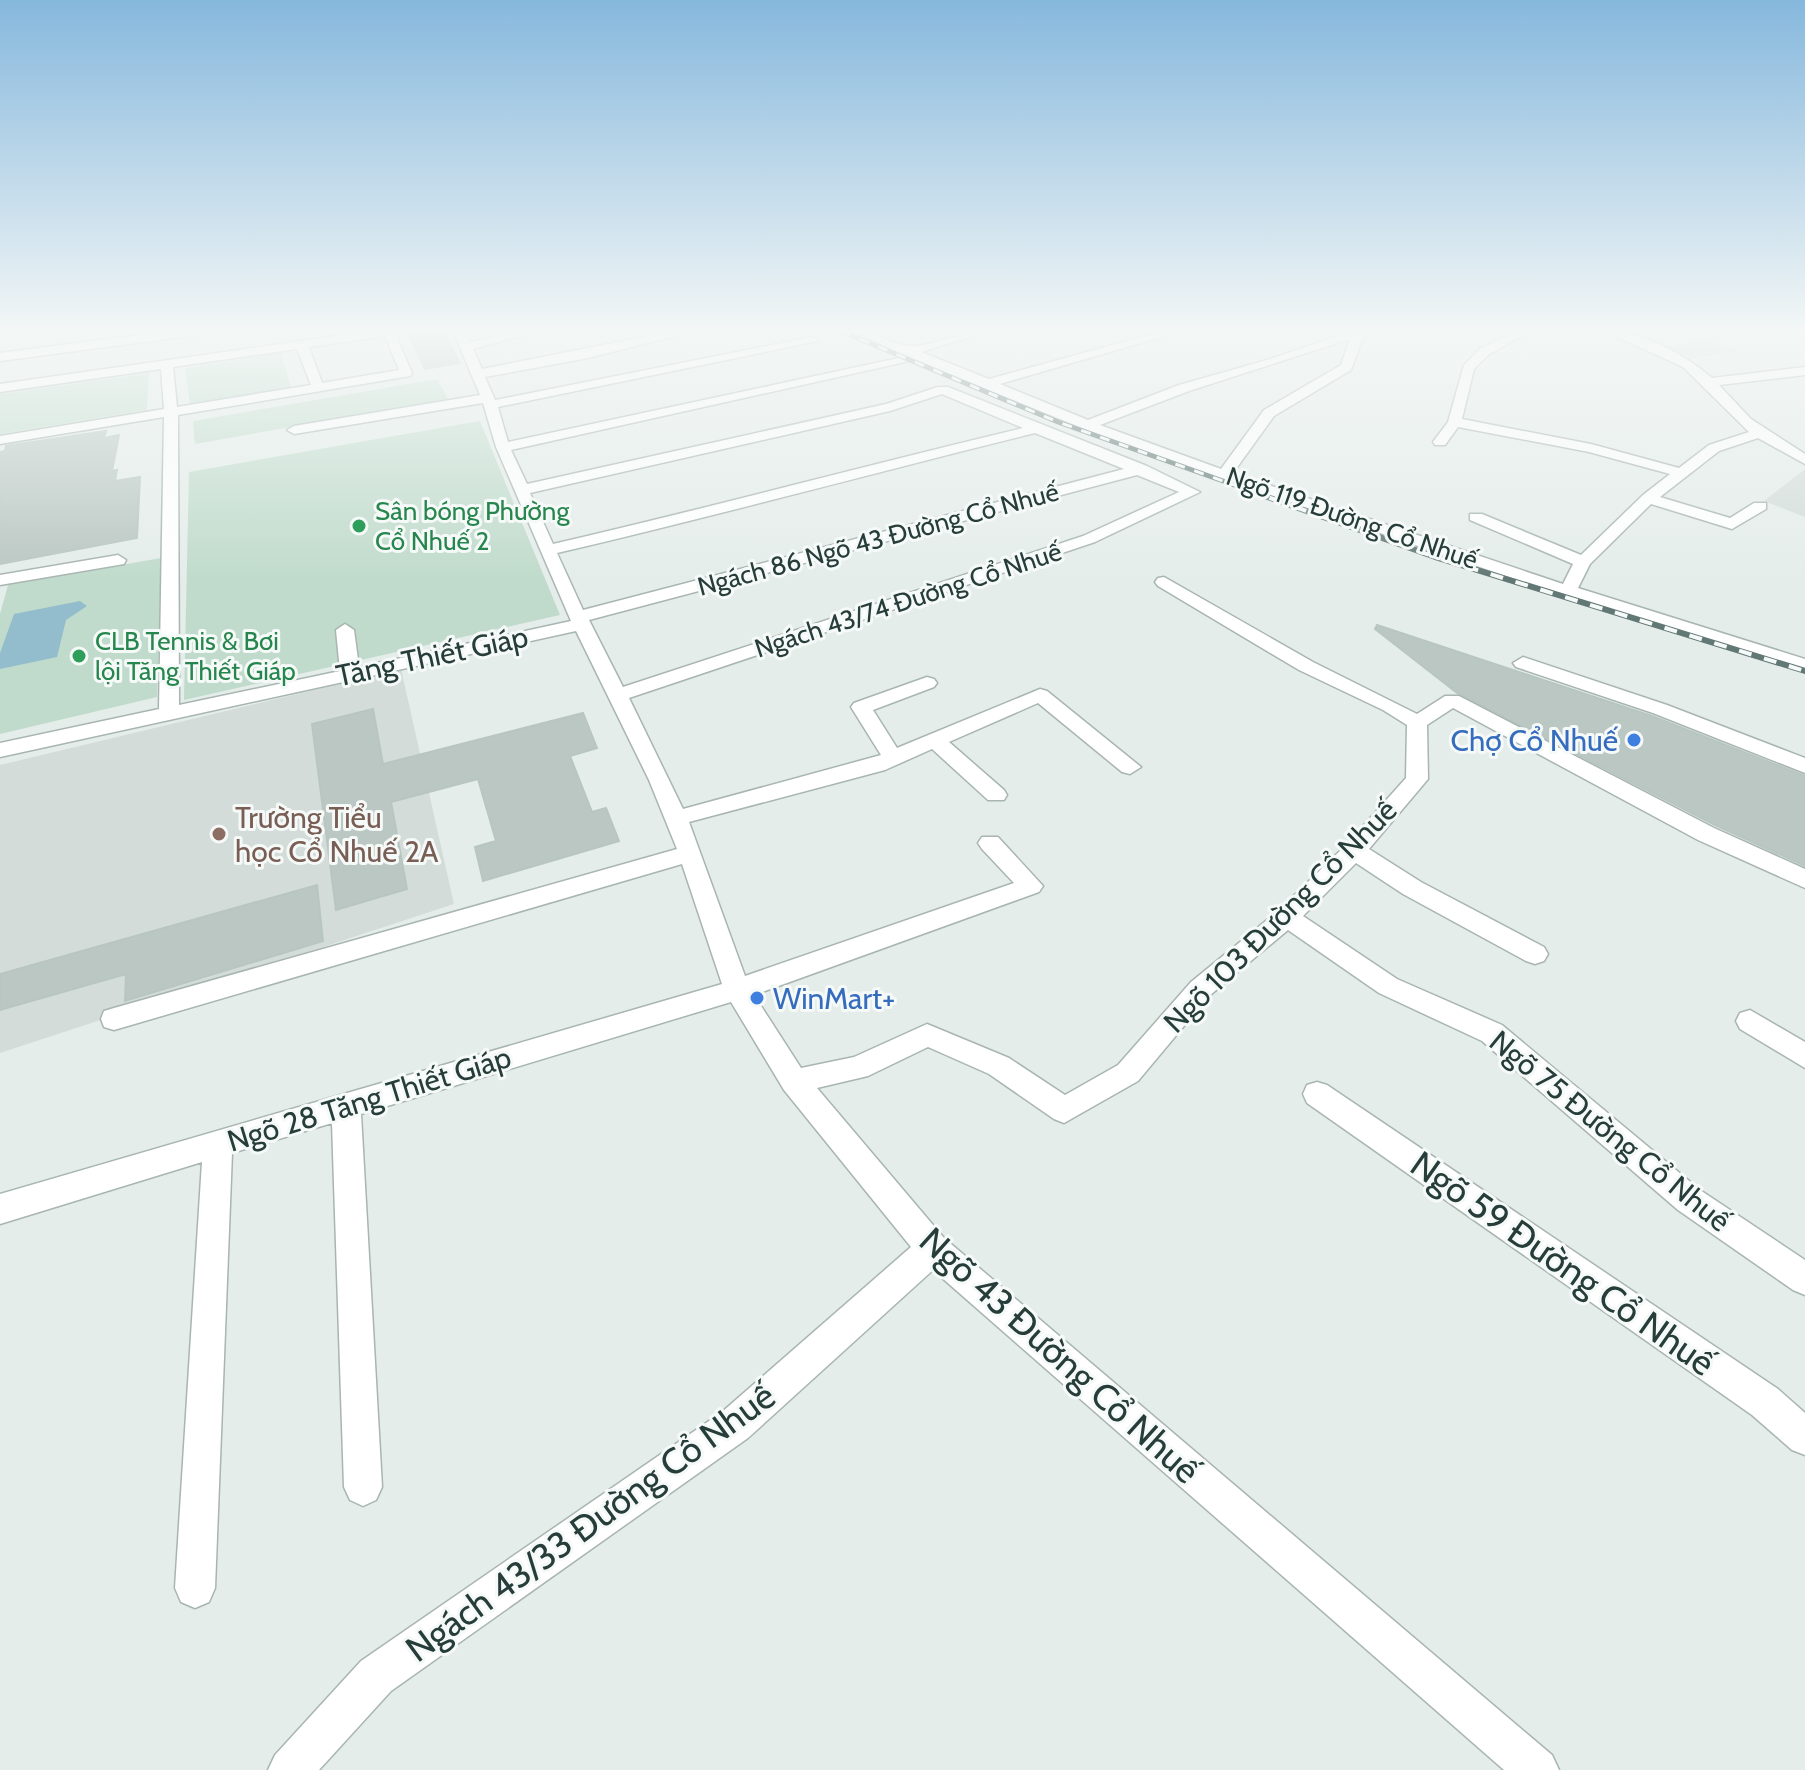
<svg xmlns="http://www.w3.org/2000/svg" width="1805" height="1770" font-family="Cabin,sans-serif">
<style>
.built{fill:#d3dcd9}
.green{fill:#c0dbcb}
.water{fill:#93bdcc}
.building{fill:#bac7c3;stroke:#b8c6c2;stroke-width:2}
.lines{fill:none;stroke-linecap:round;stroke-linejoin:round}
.minor-casing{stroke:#a8b5b1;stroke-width:3}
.minor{fill:#fff;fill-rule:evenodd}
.rail-far1-casing{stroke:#617874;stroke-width:5}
.rail-casing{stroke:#617874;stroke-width:6}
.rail-far1{stroke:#f5f9f8;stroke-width:3;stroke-dasharray:10;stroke-linecap:butt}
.rail{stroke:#f5f9f8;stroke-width:4;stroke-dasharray:13;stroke-linecap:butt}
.leisure-dot{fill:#2e9e5b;stroke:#f5f9f8;stroke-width:3}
.shop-dot{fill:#3f7fe0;stroke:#f5f9f8;stroke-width:3}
.education-dot{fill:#8d6e63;stroke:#f5f9f8;stroke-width:3}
.labels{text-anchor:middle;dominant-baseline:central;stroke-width:6;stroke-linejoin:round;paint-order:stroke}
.far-leisure-label{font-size:26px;fill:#27864d;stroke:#f5f9f8;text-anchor:start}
.far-street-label{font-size:26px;fill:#263d39;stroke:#f5f9f8}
.street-label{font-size:30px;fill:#263d39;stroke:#f5f9f8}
.shop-label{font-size:30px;fill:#366cbe;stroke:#f5f9f8;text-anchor:end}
.education-label{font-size:30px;fill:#785e54;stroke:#f5f9f8;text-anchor:start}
.near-street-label{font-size:36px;fill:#263d39;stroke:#f5f9f8}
</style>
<rect width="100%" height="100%" fill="#e5edea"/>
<g class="built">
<path d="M 1710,341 L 1738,351 L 1693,358 L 1666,346 Z"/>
<path d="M 1805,469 L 1805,517 L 1764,501 Z"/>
<path d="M 401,669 L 454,904 L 0,1053 L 0,765 Z"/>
</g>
<g class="green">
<path d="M 281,353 L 291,388 L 190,405 L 185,368 Z"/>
<path d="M 149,373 L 147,410 L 0,434 L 0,394 Z"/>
<path d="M 437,379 L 448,399 L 195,444 L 193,421 Z"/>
<path d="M 480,421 L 560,615 L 184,700 L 189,472 Z"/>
<path d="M 161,558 L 157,697 L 0,734 L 0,614 L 8,585 Z"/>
</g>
<path class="water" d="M 80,601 L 87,606 L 66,620 L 57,657 L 0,669 L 0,653 L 14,614 Z"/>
<g class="building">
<path d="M 407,331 L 443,331 L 460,363 L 425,369 Z"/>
<path d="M 106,431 L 104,438 L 119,435 L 112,471 L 117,470 L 115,481 L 140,477 L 137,538 L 0,564 L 0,452 L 5,451 L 6,446 Z"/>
<path d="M 1377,625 L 1652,716 L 1805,776 L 1805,866 L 1715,825 L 1457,693 L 1375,629 Z"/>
<path d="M 373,709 L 383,764 L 583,713 L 597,748 L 570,756 L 592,812 L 606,808 L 619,841 L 483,881 L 475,847 L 496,841 L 478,779 L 391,802 L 407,889 L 336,910 L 312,724 Z"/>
<path d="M 317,885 L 323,941 L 125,1001 L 126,974 L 0,1010 L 0,974 Z"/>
</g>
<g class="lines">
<g class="minor-casing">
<g id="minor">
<path d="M 170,331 L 203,331 L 197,335 L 0,361 L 0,353 Z"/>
<path d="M 371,331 L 394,331 L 412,373 L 410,376 L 178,415 L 179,705 L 340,671 L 336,630 L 345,624 L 354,630 L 359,667 L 571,621 L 496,447 L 483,403 L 294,434 L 287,430 L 294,426 L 480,395 L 453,331 L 465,331 L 470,342 L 519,331 L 540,331 L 473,349 L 482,369 L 674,331 L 696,331 L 588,358 L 485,377 L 495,400 L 812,337 L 818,341 L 498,407 L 508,442 L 908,356 L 914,360 L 511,450 L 527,484 L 886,404 L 938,387 L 948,387 L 1147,466 L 1200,492 L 1095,542 L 629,698 L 683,809 L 881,755 L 851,707 L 854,703 L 927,677 L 934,679 L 937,683 L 934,687 L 873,710 L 897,748 L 1040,689 L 1047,691 L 1141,767 L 1130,774 L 1122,772 L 1038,703 L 949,742 L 1004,790 L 1007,795 L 1004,800 L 988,800 L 932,749 L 885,770 L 689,822 L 745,976 L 1014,883 L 982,849 L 978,843 L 982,837 L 998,837 L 1043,886 L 1039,892 L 754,995 L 801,1068 L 854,1057 L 927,1024 L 1009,1058 L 1065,1095 L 1118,1065 L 1191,982 L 1278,911 L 1346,845 L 1406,778 L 1407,725 L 1383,710 L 1299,670 L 1158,586 L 1155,582 L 1158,578 L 1164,577 L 1313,662 L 1417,714 L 1445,696 L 1459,696 L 1714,828 L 1805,869 L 1805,888 L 1698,840 L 1453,708 L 1427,725 L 1428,779 L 1369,849 L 1421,882 L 1544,947 L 1548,954 L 1544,961 L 1535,964 L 1526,961 L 1403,894 L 1356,863 L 1303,916 L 1397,979 L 1502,1025 L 1700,1190 L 1805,1260 L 1805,1295 L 1793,1290 L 1678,1210 L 1482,1041 L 1379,993 L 1288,930 L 1209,996 L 1138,1081 L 1064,1123 L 1054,1119 L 989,1074 L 928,1047 L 868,1076 L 817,1088 L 944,1238 L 1552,1755 L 1559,1770 L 1504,1770 L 933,1270 L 748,1438 L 391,1691 L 319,1770 L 268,1770 L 275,1755 L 361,1661 L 722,1412 L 911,1247 L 784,1090 L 731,1002 L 361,1114 L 382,1487 L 376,1500 L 363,1506 L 350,1500 L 344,1487 L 332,1123 L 232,1153 L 215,1588 L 209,1602 L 195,1608 L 181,1602 L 175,1588 L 202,1162 L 0,1224 L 0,1194 L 722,984 L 682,864 L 114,1030 L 104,1027 L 101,1019 L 104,1011 L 114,1008 L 677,849 L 649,780 L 576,631 L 0,757 L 0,743 L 159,709 L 164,417 L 0,444 L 0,436 L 164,409 L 161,369 L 0,392 L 0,384 ZM 385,336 L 399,370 L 322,383 L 309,347 ZM 297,349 L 311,385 L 177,407 L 173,367 ZM 942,394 L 1023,428 C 866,465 710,508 553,544 L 530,493 L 890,411 ZM 1035,433 L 1124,469 L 583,610 L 557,553 C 717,516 876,472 1035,433 ZM 1137,475 L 1179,492 L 1083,536 L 623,687 L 589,620 Z"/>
<path d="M 855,331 C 876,331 889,344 909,346 C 923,349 965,331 989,331 L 921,352 L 989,379 L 1163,331 L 1182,331 L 1000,384 L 1088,420 L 1179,385 L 1267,360 L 1352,331 L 1369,331 L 1364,335 L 1351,370 L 1274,416 L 1233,473 L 1563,584 L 1573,564 L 1470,520 L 1470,514 L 1482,514 L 1581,555 L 1643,495 L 1670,474 L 1589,452 L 1458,427 L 1445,445 L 1435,445 L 1433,442 L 1448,422 L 1464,365 L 1480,349 L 1516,331 L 1531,331 L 1488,355 L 1474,369 L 1462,419 L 1591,444 L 1679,468 L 1709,445 L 1749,432 L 1683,367 L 1604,331 C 1642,331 1683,353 1712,378 L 1805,367 L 1805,375 L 1719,385 L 1751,419 L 1805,454 L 1805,464 L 1758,438 L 1719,451 L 1660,497 L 1730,518 L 1754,503 L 1766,503 L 1766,509 L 1732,529 L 1651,504 L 1590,564 L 1578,588 L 1805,659 L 1805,671 L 1562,595 L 1134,449 L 902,355 ZM 1350,339 L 1341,365 L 1264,410 L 1221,469 L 1100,425 L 1189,391 Z"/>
<path d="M 118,555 L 126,560 L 124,564 L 0,585 L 0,575 Z"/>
<path d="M 1523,657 L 1667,705 L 1805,758 L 1805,773 L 1653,713 L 1516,667 L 1513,663 Z"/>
<path d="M 1750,1010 L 1805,1042 L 1805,1068 L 1740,1029 L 1736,1021 L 1740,1013 Z"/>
<path d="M 1317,1082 L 1327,1085 L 1778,1389 L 1805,1413 L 1805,1455 L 1792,1450 L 1752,1415 L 1307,1103 L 1303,1094 L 1307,1085 Z"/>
</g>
</g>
<use href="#minor" class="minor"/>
<g class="rail-far1-casing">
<path id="rail-far1" d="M 841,331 L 1058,422 L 1251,491"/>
</g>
<g class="rail-casing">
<path id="rail" d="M 1245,489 L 1438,558 L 1805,671"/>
</g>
<use href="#rail-far1" class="rail-far1"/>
<use href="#rail" class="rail"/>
</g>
<linearGradient id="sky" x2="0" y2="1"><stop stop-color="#86b8dd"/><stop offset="0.57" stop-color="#f3f7f6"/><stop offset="1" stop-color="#f3f7f6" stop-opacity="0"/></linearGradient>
<rect width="1805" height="579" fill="url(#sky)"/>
<g class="leisure-dot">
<circle cx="359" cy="526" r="8"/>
<circle cx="79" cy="656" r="8"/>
</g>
<g class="shop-dot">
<circle cx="1634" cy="740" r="8"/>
<circle cx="757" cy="998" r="8"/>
</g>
<circle class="education-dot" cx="219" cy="834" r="8"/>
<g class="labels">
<g class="far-leisure-label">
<text x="375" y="511">Sân bóng Phường<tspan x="375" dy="30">Cổ Nhuế 2</tspan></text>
<text x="95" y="641">CLB Tennis &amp; Bơi<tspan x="95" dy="30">lội Tăng Thiết Giáp</tspan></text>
</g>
<g class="far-street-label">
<text transform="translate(1352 518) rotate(19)">Ngõ 119 Đường Cổ Nhuế</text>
<text transform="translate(878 539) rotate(-15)">Ngách 86 Ngõ 43 Đường Cổ Nhuế</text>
<text transform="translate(908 600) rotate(-18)">Ngách 43/74 Đường Cổ Nhuế</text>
</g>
<g class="street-label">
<text transform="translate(432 656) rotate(-12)">Tăng Thiết Giáp</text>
<text transform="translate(1280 916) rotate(-45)">Ngõ 103 Đường Cổ Nhuế</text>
<text transform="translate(369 1099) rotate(-17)">Ngõ 28 Tăng Thiết Giáp</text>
<text transform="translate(1610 1131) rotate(39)">Ngõ 75 Đường Cổ Nhuế</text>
</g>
<g class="shop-label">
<text x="1618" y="740">Chợ Cổ Nhuế</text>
<text x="773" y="998" text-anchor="start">WinMart+</text>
</g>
<g class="education-label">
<text x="235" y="817">Trường Tiểu<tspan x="235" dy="34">học Cổ Nhuế 2A</tspan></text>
</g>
<g class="near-street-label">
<text transform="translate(1563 1263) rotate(35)">Ngõ 59 Đường Cổ Nhuế</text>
<text transform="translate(1060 1355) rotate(42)">Ngõ 43 Đường Cổ Nhuế</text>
<text transform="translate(590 1522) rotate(-36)">Ngách 43/33 Đường Cổ Nhuế</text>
</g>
</g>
</svg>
